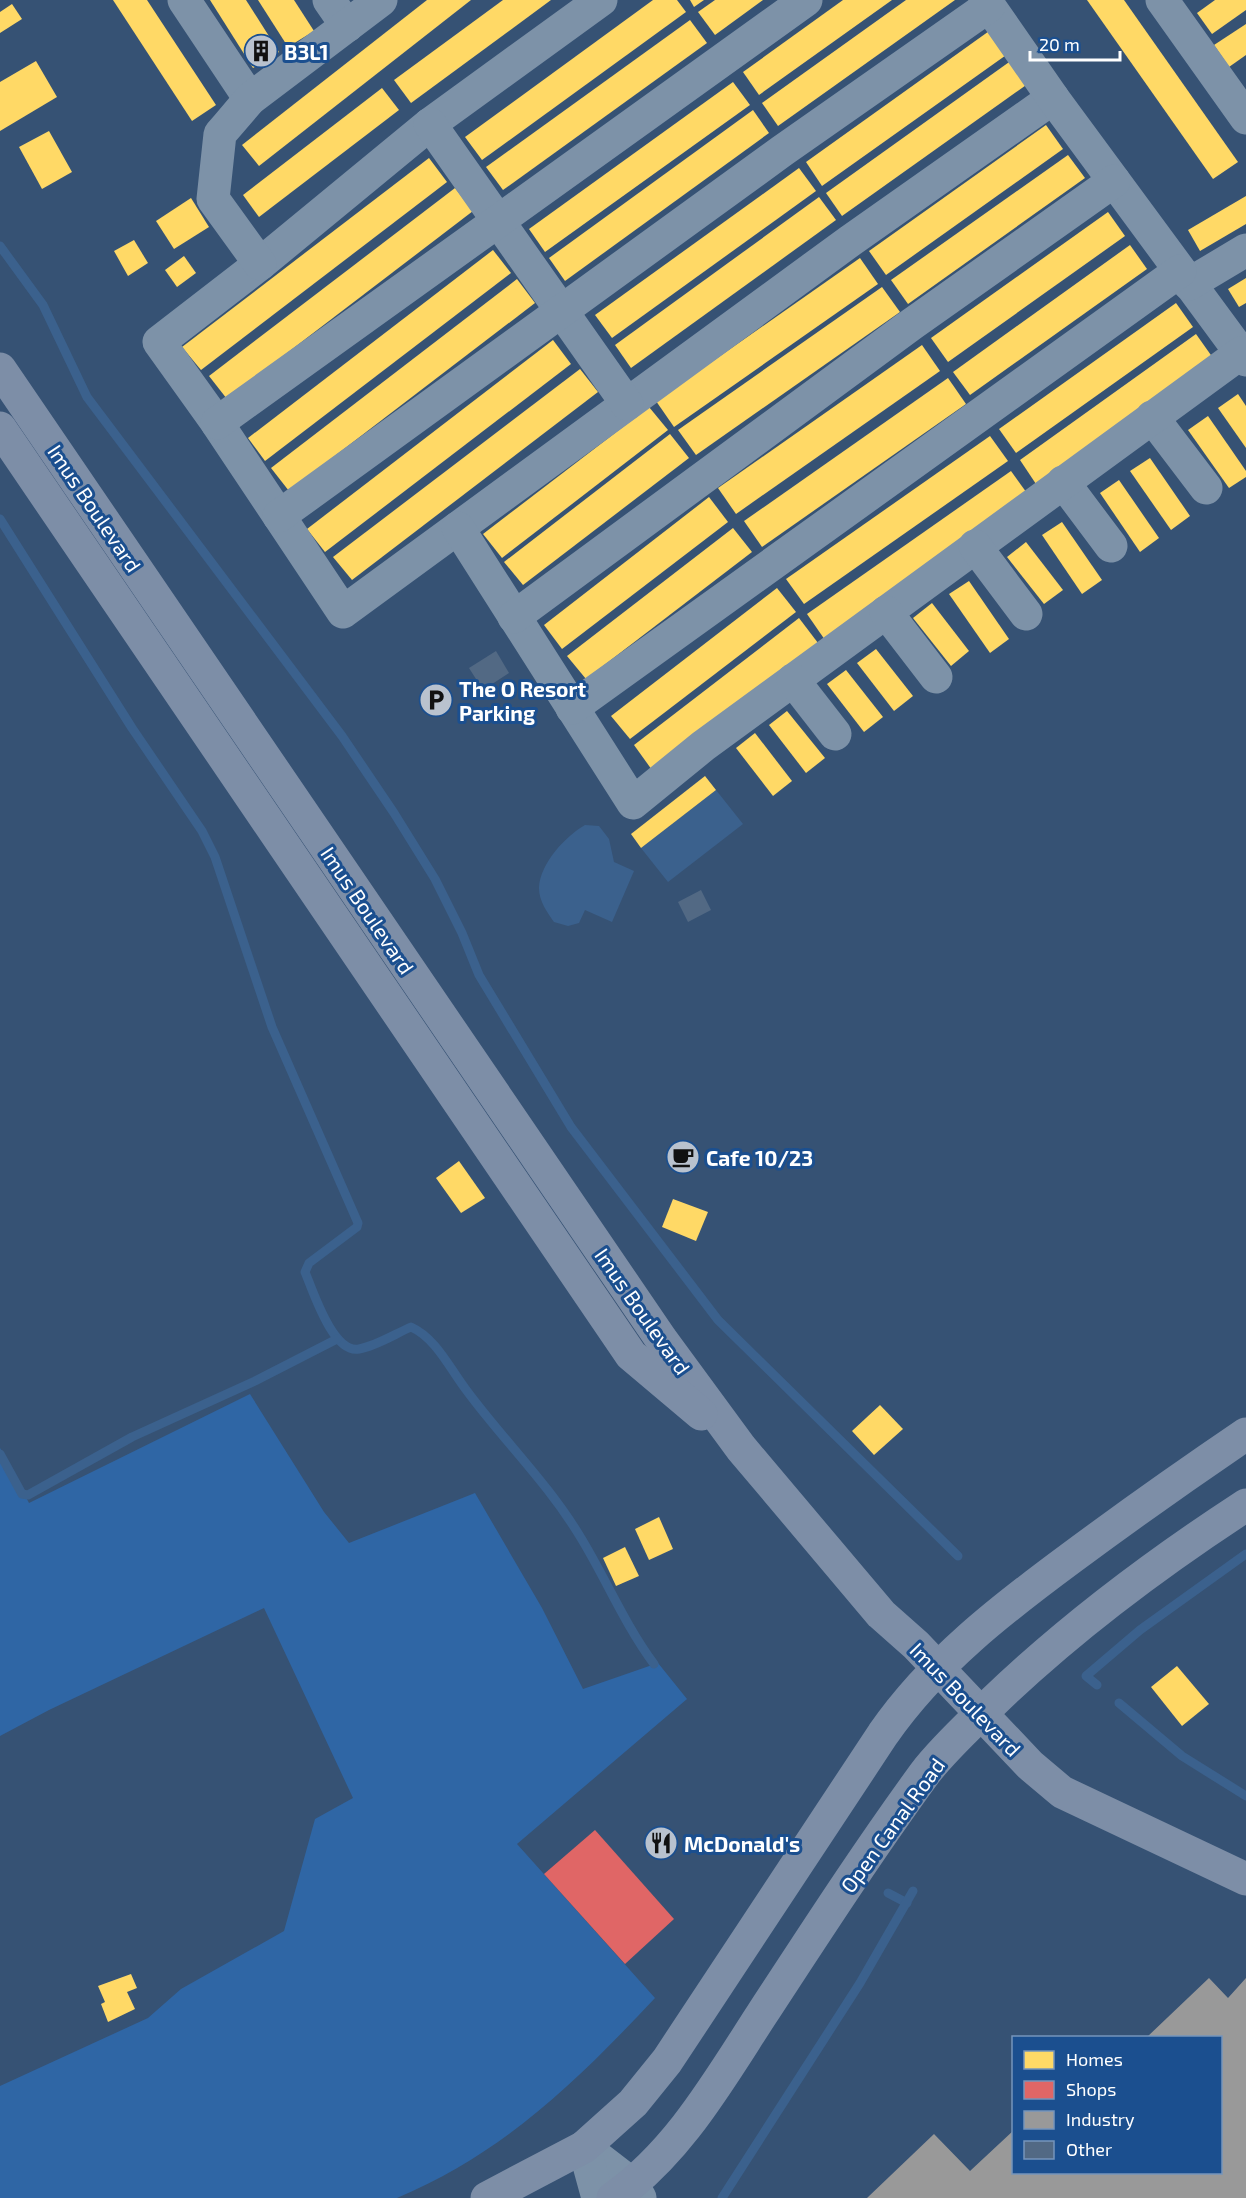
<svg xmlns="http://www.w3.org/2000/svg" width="1246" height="2198" font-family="'Exo 2',sans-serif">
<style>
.green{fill:#2f66a5}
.water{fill:#3b618d}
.homes{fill:#ffd966}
.shops{fill:#e06666}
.industry{fill:#999}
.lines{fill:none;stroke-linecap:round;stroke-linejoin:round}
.stream{stroke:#3b618d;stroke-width:9}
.building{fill:#526984}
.minor{stroke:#7d92a8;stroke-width:33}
.major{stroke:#7d8ea7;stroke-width:33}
.labels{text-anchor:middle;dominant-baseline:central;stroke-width:6;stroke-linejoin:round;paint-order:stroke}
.poi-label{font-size:21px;font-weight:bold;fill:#fff;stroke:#1b4f8f;text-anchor:start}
.street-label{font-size:21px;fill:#fff;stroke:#1b4f8f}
</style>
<rect width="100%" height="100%" fill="#365274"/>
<path class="green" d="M 250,1394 L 324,1512 L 349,1543 L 475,1493 L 542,1608 L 583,1689 L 658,1663 L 687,1699 L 517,1844 L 655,1998 C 576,2082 505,2152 397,2198 L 0,2198 L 0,2086 L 148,2018 L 181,1989 L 284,1931 L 315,1819 L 353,1798 L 264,1608 L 49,1710 L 0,1736 L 0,1448 L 29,1503 Z"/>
<g class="water">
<path d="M 716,790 L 743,824 L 668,882 L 641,848 Z"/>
<path d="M 585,825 L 599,826 L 609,839 L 614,862 L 634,871 L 612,922 L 585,910 L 579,923 L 568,926 L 554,922 C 547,912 539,901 539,888 C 540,863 566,836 585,825 Z"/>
</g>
<g class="homes">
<path d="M 113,0 L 147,0 L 216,105 L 192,121 Z"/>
<path d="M 210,0 L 246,0 L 279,52 L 253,68 Z"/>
<path d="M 258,0 L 294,0 L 314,31 L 288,47 Z"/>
<path d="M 427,0 L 471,0 L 259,166 L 242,145 Z"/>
<path d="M 503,0 L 551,0 L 411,103 L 394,80 Z"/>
<path d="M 653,0 L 677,0 L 686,12 L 482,160 L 465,137 Z"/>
<path d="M 690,0 L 704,0 L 694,7 Z"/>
<path d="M 715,0 L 763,0 L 715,35 L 698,12 Z"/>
<path d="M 843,0 L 892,0 L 759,95 L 743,72 Z"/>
<path d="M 906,0 L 955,0 L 778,126 L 762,103 Z"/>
<path d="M 1087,0 L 1124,0 L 1238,162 L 1213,179 Z"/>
<path d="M 1215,0 L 1246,0 L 1246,10 L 1212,34 L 1197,13 Z"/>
<path d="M 12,4 L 22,19 L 0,33 L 0,12 Z"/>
<path d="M 690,20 L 707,43 L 503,190 L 486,167 Z"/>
<path d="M 1246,24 L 1246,55 L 1229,67 L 1214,45 Z"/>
<path d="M 992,29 L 1009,53 L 822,186 L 806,162 Z"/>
<path d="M 1012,60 L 1029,83 L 842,216 L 826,193 Z"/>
<path d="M 36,61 L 57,97 L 0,131 L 0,82 Z"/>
<path d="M 733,82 L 750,105 L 545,252 L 529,229 Z"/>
<path d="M 382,88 L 399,110 L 259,217 L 243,195 Z"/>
<path d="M 753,110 L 769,133 L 565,281 L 549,258 Z"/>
<path d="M 1046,125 L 1063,149 L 886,275 L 869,251 Z"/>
<path d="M 49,131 L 72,172 L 42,189 L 19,147 Z"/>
<path d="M 1068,155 L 1085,178 L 908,304 L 891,280 Z"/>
<path d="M 429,158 L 447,182 L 201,370 L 182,347 Z"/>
<path d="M 799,168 L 816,191 L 612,338 L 595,315 Z"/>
<path d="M 455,188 L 473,211 L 227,399 L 209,376 Z"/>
<path d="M 1246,196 L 1246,224 L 1200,251 L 1188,230 Z"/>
<path d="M 819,197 L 836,220 L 631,368 L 615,345 Z"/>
<path d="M 191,198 L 209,227 L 174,249 L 156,221 Z"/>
<path d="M 1108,212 L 1125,236 L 948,362 L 931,338 Z"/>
<path d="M 134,240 L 148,263 L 128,276 L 114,251 Z"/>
<path d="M 1130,245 L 1147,269 L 970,395 L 953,372 Z"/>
<path d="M 493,250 L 511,273 L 265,461 L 248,438 Z"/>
<path d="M 184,256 L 196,273 L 177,287 L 165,270 Z"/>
<path d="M 860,258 L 878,284 L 674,427 L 656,401 Z"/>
<path d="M 1246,278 L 1246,303 L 1239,307 L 1228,289 Z"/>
<path d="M 517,279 L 535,303 L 289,491 L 271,468 Z"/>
<path d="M 882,287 L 900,312 L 696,455 L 678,430 Z"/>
<path d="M 1176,303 L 1193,327 L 1016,453 L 999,429 Z"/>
<path d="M 1196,334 L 1213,358 L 1036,484 L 1020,460 Z"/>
<path d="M 553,340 L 571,364 L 325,552 L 307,529 Z"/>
<path d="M 922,345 L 940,371 L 736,514 L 718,488 Z"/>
<path d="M 580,369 L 598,392 L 352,580 L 333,557 Z"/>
<path d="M 948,378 L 966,404 L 762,547 L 744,521 Z"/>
<path d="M 1238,394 L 1246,406 L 1246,448 L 1218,408 Z"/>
<path d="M 649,407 L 668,430 L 502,558 L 483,534 Z"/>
<path d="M 1208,416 L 1246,471 L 1246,477 L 1229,488 L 1188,430 Z"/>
<path d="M 670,434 L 689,458 L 523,585 L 504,562 Z"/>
<path d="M 990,436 L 1008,461 L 804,604 L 786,579 Z"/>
<path d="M 1150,458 L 1190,516 L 1171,530 L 1130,471 Z"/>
<path d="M 1011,471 L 1029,496 L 825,640 L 807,614 Z"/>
<path d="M 1119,480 L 1159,538 L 1140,552 L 1100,493 Z"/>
<path d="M 709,497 L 728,522 L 562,649 L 544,625 Z"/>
<path d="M 1062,522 L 1102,580 L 1082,594 L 1042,535 Z"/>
<path d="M 733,528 L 752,552 L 586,679 L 567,656 Z"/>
<path d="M 1026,542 L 1063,590 L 1044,604 L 1007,557 Z"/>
<path d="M 969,581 L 1009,639 L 990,653 L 949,594 Z"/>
<path d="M 777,588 L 796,612 L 630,739 L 611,716 Z"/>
<path d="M 932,603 L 969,651 L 951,666 L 913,618 Z"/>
<path d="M 799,618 L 818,643 L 652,770 L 634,745 Z"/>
<path d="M 876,649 L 913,696 L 894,711 L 857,663 Z"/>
<path d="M 846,670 L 883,717 L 864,732 L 827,684 Z"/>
<path d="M 787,711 L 825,758 L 806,773 L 769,725 Z"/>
<path d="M 755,733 L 792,781 L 773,796 L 736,748 Z"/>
<path d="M 705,776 L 716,790 L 641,848 L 631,834 Z"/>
<path d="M 459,1161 L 485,1198 L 461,1213 L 436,1178 Z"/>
<path d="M 673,1199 L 708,1212 L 696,1241 L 662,1227 Z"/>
<path d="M 880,1405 L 903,1429 L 874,1455 L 852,1431 Z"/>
<path d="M 659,1517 L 673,1549 L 649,1560 L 635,1529 Z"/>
<path d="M 625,1547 L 639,1576 L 616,1586 L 603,1558 Z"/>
<path d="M 1177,1666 L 1209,1704 L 1182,1726 L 1151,1687 Z"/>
<path d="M 131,1974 L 137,1988 L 127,1992 L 135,2009 L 108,2022 L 101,2004 L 105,2002 L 98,1986 Z"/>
</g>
<path class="shops" d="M 595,1830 L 674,1919 L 625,1964 L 544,1874 Z"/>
<path class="industry" d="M 1209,1978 L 1228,1998 L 1246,1978 L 1246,2198 L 867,2198 L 934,2134 L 970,2171 L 1014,2130 L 1014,2172 L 1220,2172 L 1220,2038 L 1146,2038 Z"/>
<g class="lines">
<g class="stream">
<path d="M 0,246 L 43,305 L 87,397 L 342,736 L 394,813 L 435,879 L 462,933 L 479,975 L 571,1127 L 718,1320 L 958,1556"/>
<path d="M 0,519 L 132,728 L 202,831 L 215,857 L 272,1027 L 358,1223 L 357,1227 L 309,1263 L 305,1272 C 313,1291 333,1354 359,1349 C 376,1346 395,1334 411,1327 C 436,1338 450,1369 467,1391 C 504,1441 548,1483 581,1538 C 606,1579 625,1625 654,1664"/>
<path d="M 0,1454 L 22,1494 L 28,1495 L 132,1437 L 255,1381 L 337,1339"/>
<path d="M 1097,1685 L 1086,1676 L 1140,1630 L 1246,1554"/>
<path d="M 1119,1703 L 1182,1756 L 1246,1796"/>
<path d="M 888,1893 L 907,1903"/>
<path d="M 722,2198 L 860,1983 L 913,1891"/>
</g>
</g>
<g class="building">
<path d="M 496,651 L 509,673 L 483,690 L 469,668 Z"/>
<path d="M 701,890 L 711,910 L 688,922 L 678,902 Z"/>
</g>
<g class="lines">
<g class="minor">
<path d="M 184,0 L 250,99"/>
<path d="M 329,0 L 347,26"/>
<path d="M 601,0 L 430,124 L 260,264 L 159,342 L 217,423 L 343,612 L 850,241 L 1053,98"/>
<path d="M 985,0 L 1053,98 L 1246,360"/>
<path d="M 1162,0 L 1246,118"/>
<path d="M 430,124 L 627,404"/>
<path d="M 260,264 L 213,199 L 220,134 L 227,126 L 250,99 L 381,0"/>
<path d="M 1189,284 L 1246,250"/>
<path d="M 1152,417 L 1206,488"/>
<path d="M 217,423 L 806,0"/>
<path d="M 1063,482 L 1111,546"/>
<path d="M 279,516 L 782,151 L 989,6"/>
<path d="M 458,528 L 633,803 L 703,746 L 1241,353"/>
<path d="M 975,546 L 1026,614"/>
<path d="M 886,612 L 936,677"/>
<path d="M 514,617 L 912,324 L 1114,181"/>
<path d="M 793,680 L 835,734"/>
<path d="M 572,708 L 1180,271"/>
<path d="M 584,2147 L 632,2184 L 640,2198"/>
<path d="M 584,2147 L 598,2198"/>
</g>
<g class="major">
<path d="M 0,369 L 661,1339 L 741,1448 L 881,1614 L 916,1645 L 1030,1765 L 1062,1792 L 1246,1879"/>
<path d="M 0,428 L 631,1355 L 701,1414"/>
<path d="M 487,2198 L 584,2147 L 633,2103 L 667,2061 L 883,1734 C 933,1662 1002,1609 1071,1558 C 1129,1515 1187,1474 1246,1434"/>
<path d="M 613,2198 C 678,2153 719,2080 762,2014 C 815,1933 868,1851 925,1773 C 945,1747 971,1724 994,1701 C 1071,1627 1157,1563 1246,1505"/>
</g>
</g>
<defs>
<g id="building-disc" transform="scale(1.725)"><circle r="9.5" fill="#b9c2ce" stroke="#1b4f8f"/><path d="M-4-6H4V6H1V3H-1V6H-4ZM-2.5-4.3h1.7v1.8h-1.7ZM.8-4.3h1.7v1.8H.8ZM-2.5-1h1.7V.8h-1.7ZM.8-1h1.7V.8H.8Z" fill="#111"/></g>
<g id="parking-disc" transform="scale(1.725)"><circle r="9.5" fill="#b9c2ce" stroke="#1b4f8f"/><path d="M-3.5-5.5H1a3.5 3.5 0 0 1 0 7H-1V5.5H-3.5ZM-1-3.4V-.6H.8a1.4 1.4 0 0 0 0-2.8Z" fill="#111"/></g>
<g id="cafe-disc" transform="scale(1.725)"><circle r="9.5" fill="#b9c2ce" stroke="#1b4f8f"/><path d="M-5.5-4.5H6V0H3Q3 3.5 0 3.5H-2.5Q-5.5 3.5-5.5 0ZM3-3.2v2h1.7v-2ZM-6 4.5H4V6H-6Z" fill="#111"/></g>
<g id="restaurant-disc" transform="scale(1.725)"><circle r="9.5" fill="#b9c2ce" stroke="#1b4f8f"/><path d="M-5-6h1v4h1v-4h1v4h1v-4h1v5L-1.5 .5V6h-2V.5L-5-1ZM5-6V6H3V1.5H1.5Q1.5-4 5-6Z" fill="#111"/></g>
</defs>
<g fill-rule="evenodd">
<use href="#building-disc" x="261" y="51"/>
<use href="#parking-disc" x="436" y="700"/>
<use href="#cafe-disc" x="683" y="1157"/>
<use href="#restaurant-disc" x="661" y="1843"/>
</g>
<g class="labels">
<g class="poi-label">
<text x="284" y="51">B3L1</text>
<text x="459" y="688">The O Resort<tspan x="459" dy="24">Parking</tspan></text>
<text x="706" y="1157">Cafe 10/23</text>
<text x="684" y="1843">McDonald's</text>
</g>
<g class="street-label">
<text transform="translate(95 508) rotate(56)">Imus Boulevard</text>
<text transform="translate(368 910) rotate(56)">Imus Boulevard</text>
<text transform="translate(643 1311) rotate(55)">Imus Boulevard</text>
<text transform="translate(966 1699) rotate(46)">Imus Boulevard</text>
<text transform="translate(892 1825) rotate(-54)">Open Canal Road</text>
</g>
</g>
<rect x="1012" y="2036" width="210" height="138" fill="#1b4f8f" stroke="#7695bc" stroke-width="1.5"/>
<rect x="1024" y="2051" width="30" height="18" fill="#ffd966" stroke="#7695bc" stroke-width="1.5"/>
<text x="1066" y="2066" font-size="18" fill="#ffffff">Homes</text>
<rect x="1024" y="2081" width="30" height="18" fill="#e06666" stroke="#7695bc" stroke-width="1.5"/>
<text x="1066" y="2096" font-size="18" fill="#ffffff">Shops</text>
<rect x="1024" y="2111" width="30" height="18" fill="#999999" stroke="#7695bc" stroke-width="1.5"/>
<text x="1066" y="2126" font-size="18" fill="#ffffff">Industry</text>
<rect x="1024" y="2141" width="30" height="18" fill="#526984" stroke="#7695bc" stroke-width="1.5"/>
<text x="1066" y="2156" font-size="18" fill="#ffffff">Other</text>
<path d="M1030 51v9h90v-9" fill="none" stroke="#ffffff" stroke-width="3"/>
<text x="1039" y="51" font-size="18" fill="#ffffff" stroke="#1b4f8f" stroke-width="4.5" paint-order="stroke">20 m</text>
</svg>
